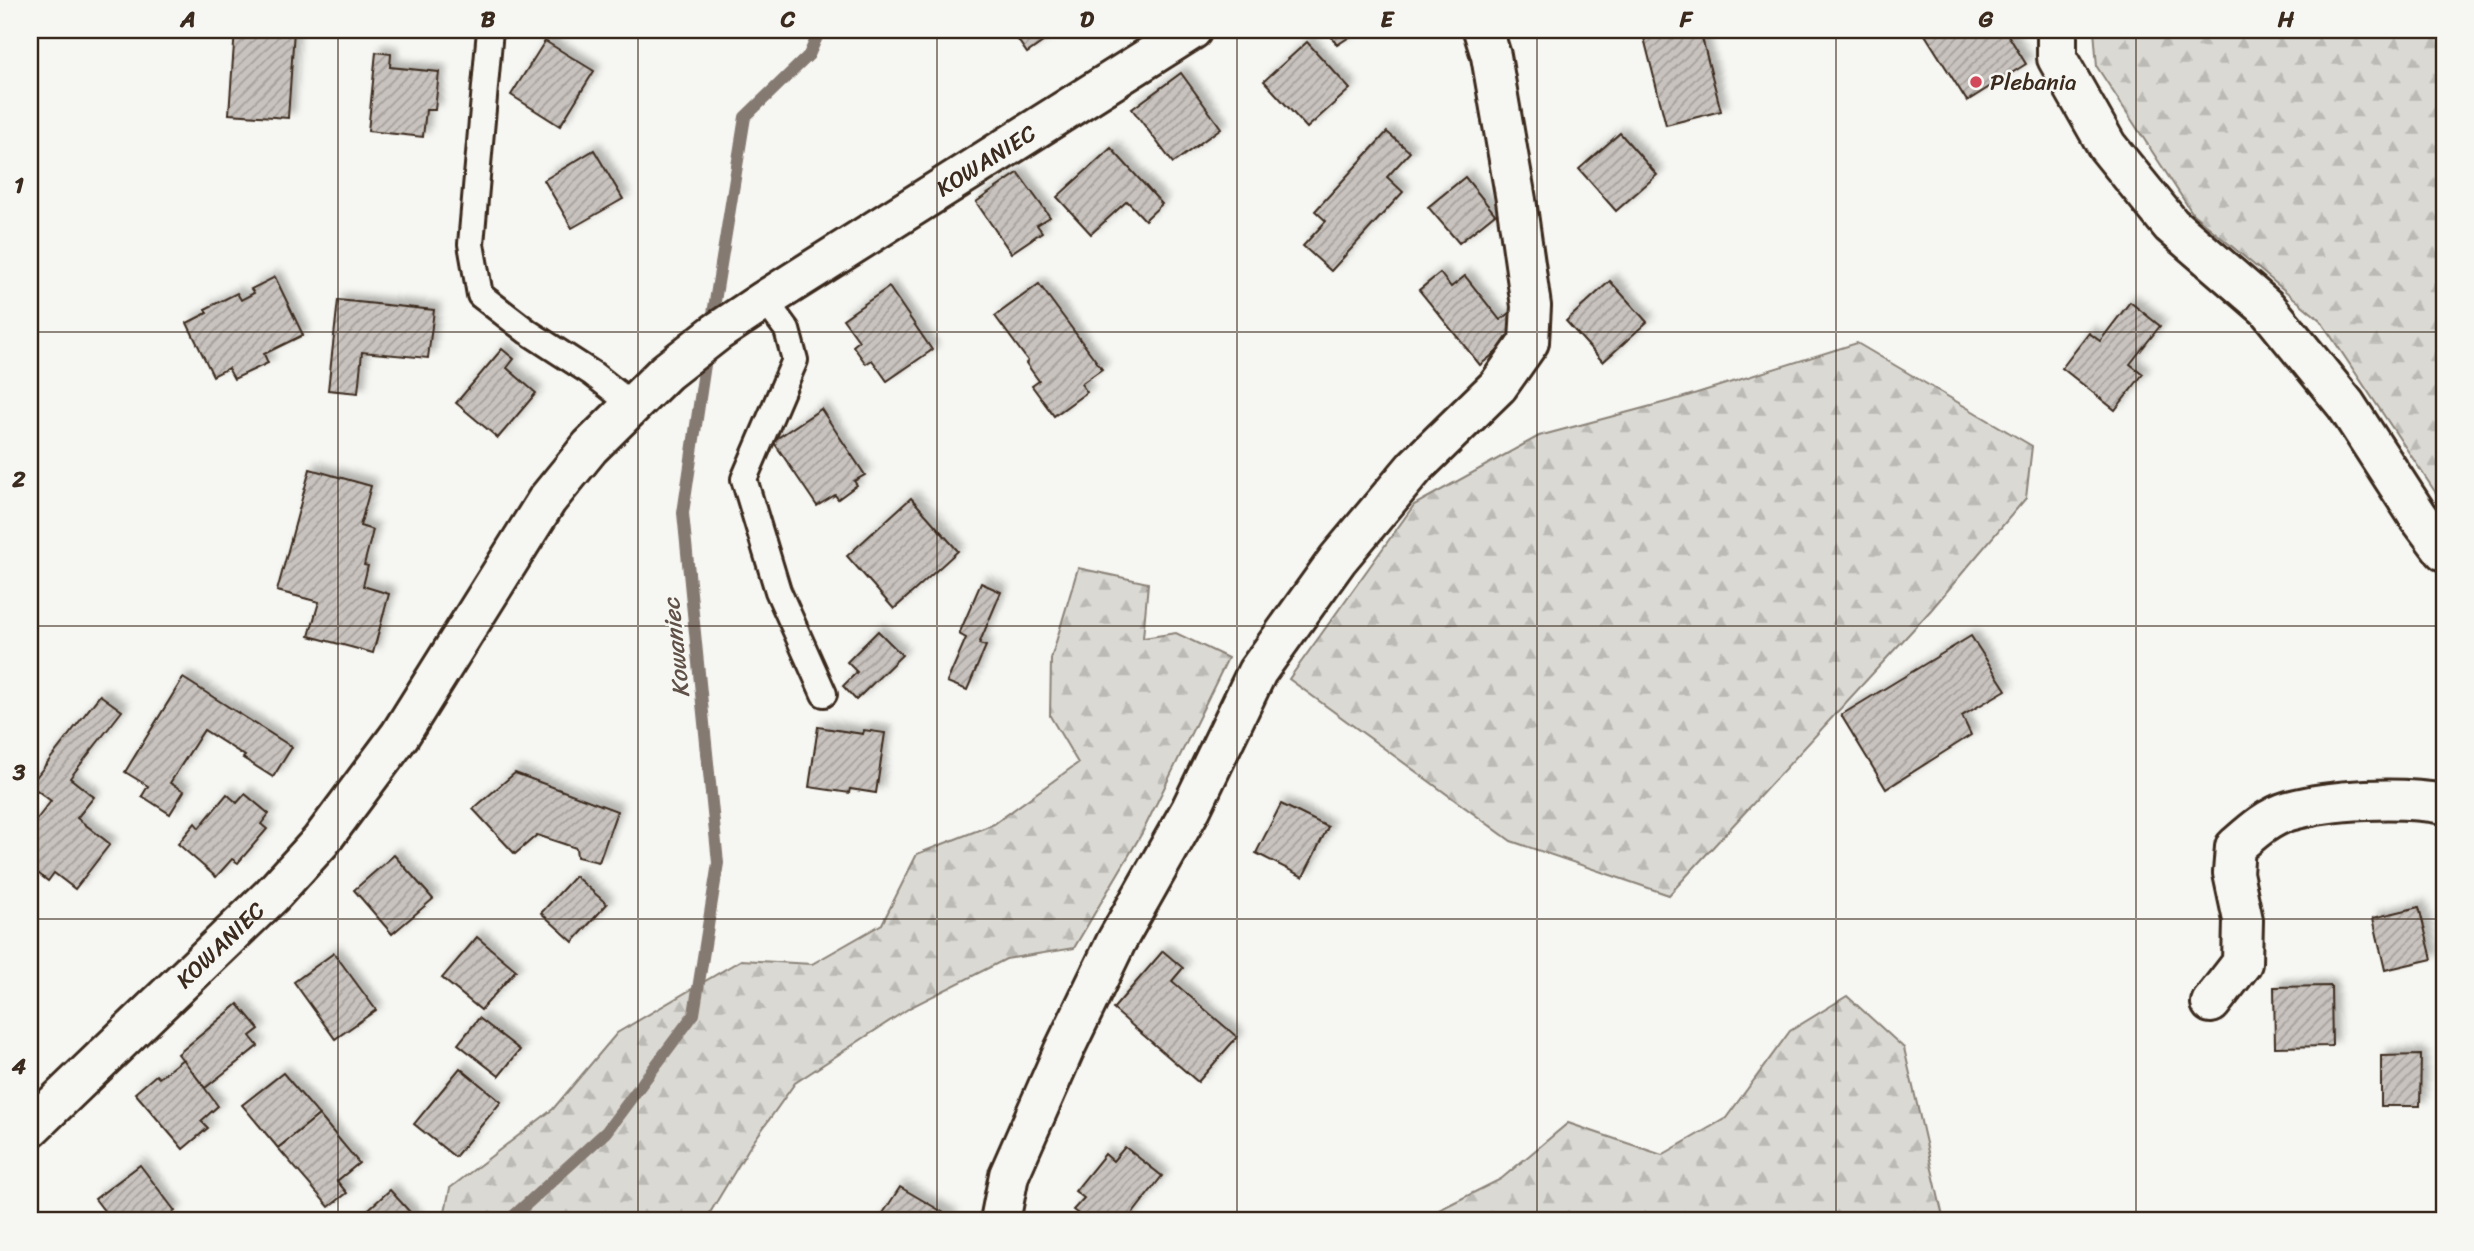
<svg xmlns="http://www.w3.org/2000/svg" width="2474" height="1251" font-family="Sriracha,sans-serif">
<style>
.forest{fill:url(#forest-firs);stroke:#8a8278;stroke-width:2}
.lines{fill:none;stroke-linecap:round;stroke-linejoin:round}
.stream{stroke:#857a71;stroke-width:12}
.building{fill:url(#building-hatch);stroke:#3b2a1e;stroke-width:2;filter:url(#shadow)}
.service-casing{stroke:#3b2a1e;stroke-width:30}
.minor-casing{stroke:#3b2a1e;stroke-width:44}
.tertiary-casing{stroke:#3b2a1e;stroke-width:44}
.service{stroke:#f6f6f2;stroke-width:24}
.minor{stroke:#f6f6f2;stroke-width:38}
.tertiary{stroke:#f6f6f2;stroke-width:38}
.grid{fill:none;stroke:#3b2a1e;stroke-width:2;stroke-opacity:0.55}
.poi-dot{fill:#d1495b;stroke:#f6f6f2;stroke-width:2.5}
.labels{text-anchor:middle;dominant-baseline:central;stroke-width:5;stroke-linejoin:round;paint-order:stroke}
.poi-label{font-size:23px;fill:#3b2a1e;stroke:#f6f6f2;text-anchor:start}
.street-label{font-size:23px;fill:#3b2a1e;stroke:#f6f6f2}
.water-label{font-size:24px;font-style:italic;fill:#605248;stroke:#f6f6f2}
.neatline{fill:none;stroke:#3b2a1e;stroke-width:2.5}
.grid-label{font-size:23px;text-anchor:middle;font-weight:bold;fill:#3b2a1e}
</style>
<defs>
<pattern id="forest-firs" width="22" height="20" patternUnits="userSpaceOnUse" patternTransform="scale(1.75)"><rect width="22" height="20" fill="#dad9d3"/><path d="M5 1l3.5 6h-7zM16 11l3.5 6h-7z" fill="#bcbab5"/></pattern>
<pattern id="building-hatch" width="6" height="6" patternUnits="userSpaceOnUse" patternTransform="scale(1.75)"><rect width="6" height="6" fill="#c8c3be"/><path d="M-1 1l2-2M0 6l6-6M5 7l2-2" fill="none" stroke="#a49f9a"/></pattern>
<filter id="shadow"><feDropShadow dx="6" dy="-6" stdDeviation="3.5" flood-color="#0004"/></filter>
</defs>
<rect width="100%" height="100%" fill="#f6f6f2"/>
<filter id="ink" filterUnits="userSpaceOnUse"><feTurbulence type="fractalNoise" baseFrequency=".0143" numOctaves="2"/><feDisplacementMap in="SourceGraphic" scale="14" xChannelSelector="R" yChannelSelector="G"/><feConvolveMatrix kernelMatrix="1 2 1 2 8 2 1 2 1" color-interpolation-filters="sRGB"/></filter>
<g filter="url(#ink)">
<g class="forest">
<path d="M 2094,30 L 2444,30 L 2444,505 L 2320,320 L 2193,214 L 2097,67 Z"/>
<path d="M 1857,343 L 2032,446 L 2026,498 L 1931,610 L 1669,895 L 1511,841 L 1289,679 L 1414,505 L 1539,436 L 1681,398 Z"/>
<path d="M 1078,568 L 1148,583 L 1143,638 L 1176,633 L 1228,658 L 1142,833 L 1074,948 L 1006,959 L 911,1007 L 795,1083 L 749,1148 L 705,1221 L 443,1221 L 450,1188 L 553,1109 L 617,1033 L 741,960 L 812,964 L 882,924 L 917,854 L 994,824 L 1078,763 L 1050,716 L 1051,659 Z"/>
<path d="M 1847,996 L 1904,1048 L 1944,1221 L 1417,1221 L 1501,1179 L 1568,1123 L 1662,1155 L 1726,1118 L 1790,1031 Z"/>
</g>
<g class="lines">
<g class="stream">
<path d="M 711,326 L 745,117 L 809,55 L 820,30"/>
<path d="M 508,1221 L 606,1132 L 694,1014 L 718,863 L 683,513 L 707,351"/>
</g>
</g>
<g class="building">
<path d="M 235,30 L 294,30 L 288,118 L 229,114 Z"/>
<path d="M 1011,30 L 1060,30 L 1027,53 Z"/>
<path d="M 1327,30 L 1360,30 L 1337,45 Z"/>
<path d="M 1642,30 L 1700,30 L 1721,111 L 1666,125 Z"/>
<path d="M 1922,30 L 2005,30 L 2026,64 L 1967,101 Z"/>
<path d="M 545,41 L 594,71 L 560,126 L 511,95 Z"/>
<path d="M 1307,42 L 1350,89 L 1307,128 L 1264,81 Z"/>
<path d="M 376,52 L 391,54 L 390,67 L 439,72 L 435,110 L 426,110 L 423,137 L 368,131 Z"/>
<path d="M 1181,73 L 1221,128 L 1173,163 L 1132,109 Z"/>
<path d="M 1387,132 L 1410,152 L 1387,177 L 1403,192 L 1331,271 L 1303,246 L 1326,221 L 1315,211 Z"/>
<path d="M 1620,133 L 1657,175 L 1616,211 L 1579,169 Z"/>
<path d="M 1111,148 L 1162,204 L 1145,220 L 1127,201 L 1091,234 L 1057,197 Z"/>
<path d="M 594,150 L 623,199 L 572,228 L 544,180 Z"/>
<path d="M 1018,173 L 1050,217 L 1037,225 L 1042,232 L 1011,253 L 976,202 Z"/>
<path d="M 1465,177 L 1495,214 L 1459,243 L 1428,207 Z"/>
<path d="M 1440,273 L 1451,287 L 1465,276 L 1500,320 L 1509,313 L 1518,325 L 1515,337 L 1480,365 L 1419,290 Z"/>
<path d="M 275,277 L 303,335 L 264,354 L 268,363 L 234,379 L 228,368 L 213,376 L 187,323 L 207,313 L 205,309 L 237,293 L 241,300 L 254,293 L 251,289 Z"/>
<path d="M 1610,281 L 1647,322 L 1603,362 L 1566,321 Z"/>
<path d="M 1039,284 L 1102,369 L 1081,384 L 1087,392 L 1054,416 L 1032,386 L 1039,381 L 1026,363 L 1028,361 L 995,316 Z"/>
<path d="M 889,287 L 932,350 L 887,381 L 872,360 L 866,364 L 853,346 L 859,341 L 843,319 Z"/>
<path d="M 338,300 L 434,310 L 428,358 L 362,352 L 358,393 L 328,390 Z"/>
<path d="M 2130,302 L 2160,326 L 2130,364 L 2143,374 L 2115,410 L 2062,368 L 2089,333 L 2100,341 Z"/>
<path d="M 502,349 L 514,359 L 507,368 L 536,393 L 498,438 L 456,403 Z"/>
<path d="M 821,409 L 865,475 L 854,481 L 857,485 L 838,499 L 835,495 L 817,506 L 773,441 Z"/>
<path d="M 310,469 L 371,486 L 360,526 L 373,530 L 364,565 L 368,566 L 363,586 L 389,594 L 373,653 L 309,636 L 319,602 L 277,591 Z"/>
<path d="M 911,498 L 958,551 L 894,609 L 847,556 Z"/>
<path d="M 981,583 L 1001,592 L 979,644 L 986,646 L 967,690 L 947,682 L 966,638 L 959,634 Z"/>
<path d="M 878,631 L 902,655 L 856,700 L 843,686 L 857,672 L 847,662 Z"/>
<path d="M 1971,636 L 2006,690 L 1962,716 L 1971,735 L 1886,789 L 1841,715 Z"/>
<path d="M 183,678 L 292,747 L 273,777 L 243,758 L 245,756 L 204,730 L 170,783 L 184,791 L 170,814 L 142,796 L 148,786 L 125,772 Z"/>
<path d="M 100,695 L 122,711 L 70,778 L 94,797 L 77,818 L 110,844 L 75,889 L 54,873 L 48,881 L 30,867 L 30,828 L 51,801 L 30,785 Z"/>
<path d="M 818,727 L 863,734 L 864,730 L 885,733 L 876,793 L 850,789 L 849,793 L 809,787 Z"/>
<path d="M 515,773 L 617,811 L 599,862 L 577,857 L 576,848 L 537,835 L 515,854 L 473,809 Z"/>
<path d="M 227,794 L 237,803 L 245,794 L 269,814 L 261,824 L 267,829 L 238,863 L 232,859 L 216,877 L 178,844 L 195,823 L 199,828 Z"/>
<path d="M 1281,804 L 1328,827 L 1303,877 L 1256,853 Z"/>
<path d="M 394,855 L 433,899 L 392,934 L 354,890 Z"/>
<path d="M 575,876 L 607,904 L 573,942 L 541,913 Z"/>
<path d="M 2419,907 L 2432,959 L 2385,970 L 2373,918 Z"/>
<path d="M 477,937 L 516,970 L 481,1010 L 442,978 Z"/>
<path d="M 1163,951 L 1183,968 L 1172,981 L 1237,1037 L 1198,1082 L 1113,1009 Z"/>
<path d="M 334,953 L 376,1010 L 335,1039 L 294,982 Z"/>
<path d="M 2331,986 L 2332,1046 L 2275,1047 L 2274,987 Z"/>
<path d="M 238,1004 L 259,1029 L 250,1036 L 258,1046 L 205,1088 L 178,1054 Z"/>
<path d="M 479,1018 L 520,1050 L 499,1076 L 458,1044 Z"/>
<path d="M 2421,1055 L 2420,1106 L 2381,1106 L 2381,1056 Z"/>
<path d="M 183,1059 L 218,1106 L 201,1121 L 208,1128 L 183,1149 L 135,1093 L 156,1075 L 159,1078 Z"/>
<path d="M 460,1068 L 501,1102 L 455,1157 L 414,1124 Z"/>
<path d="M 283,1073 L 319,1115 L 278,1148 L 242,1105 Z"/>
<path d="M 319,1115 L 359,1163 L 337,1181 L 347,1193 L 329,1207 L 278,1148 Z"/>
<path d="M 1125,1147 L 1162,1176 L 1127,1221 L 1087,1221 L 1073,1210 L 1084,1198 L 1075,1191 L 1105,1154 L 1113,1161 Z"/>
<path d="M 140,1165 L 175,1211 L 162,1221 L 112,1221 L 95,1199 Z"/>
<path d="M 900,1187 L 951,1217 L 948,1221 L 878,1221 Z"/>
<path d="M 390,1190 L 418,1221 L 368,1221 L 362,1215 Z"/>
</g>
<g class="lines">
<g class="service-casing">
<g id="service">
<path d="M 490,30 L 471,244 L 480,295 L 528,332 L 593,374 L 631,404"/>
<path d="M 765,300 L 787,330 L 795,360 L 744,479 L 778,591 L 824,694"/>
</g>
</g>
<g class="minor-casing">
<g id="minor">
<path d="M 2057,30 L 2057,58 L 2107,146 L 2171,225 L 2267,308 L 2346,405 L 2418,516 L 2444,551"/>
<path d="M 2211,1003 L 2242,963 L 2243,920 L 2233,873 L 2235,847 C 2251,833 2268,817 2289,811 C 2332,799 2400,796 2444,804"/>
<path d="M 1000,1221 L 1009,1175 L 1064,1050 L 1116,942 L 1191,809 L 1257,672 L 1338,559 L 1415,467 L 1498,386 L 1529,342 L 1531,306 L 1516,200 L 1491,56 L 1483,30"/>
</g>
</g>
<g class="tertiary-casing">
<g id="tertiary">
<path id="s1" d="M 30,1128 L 271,896 L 321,841 L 400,735 L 547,500 L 590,447 L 666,372 L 717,332 L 765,300 L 1192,30"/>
</g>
</g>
<use href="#service" class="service"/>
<use href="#minor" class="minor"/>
<use href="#tertiary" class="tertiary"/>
</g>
</g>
<path class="grid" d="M 338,30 L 338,1221M 638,30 L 638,1221M 937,30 L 937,1221M 1237,30 L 1237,1221M 1537,30 L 1537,1221M 1836,30 L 1836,1221M 2136,30 L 2136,1221M 30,332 L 2444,332M 30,626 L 2444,626M 30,919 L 2444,919"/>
<circle class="poi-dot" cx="1976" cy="82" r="7"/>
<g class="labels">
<g class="poi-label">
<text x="1990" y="82">Plebania</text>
</g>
<g class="street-label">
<text stroke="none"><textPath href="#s1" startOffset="1377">KOWANIEC</textPath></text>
<text stroke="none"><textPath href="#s1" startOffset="264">KOWANIEC</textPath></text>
</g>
<g class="water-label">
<text transform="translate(676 648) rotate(-96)">Kowaniec</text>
</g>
</g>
<rect width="2474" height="1251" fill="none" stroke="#f6f6f2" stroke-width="77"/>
<rect x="38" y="38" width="2398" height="1174" class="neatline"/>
<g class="grid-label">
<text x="188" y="27">A</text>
<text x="488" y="27">B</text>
<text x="788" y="27">C</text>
<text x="1087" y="27">D</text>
<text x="1387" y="27">E</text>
<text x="1686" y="27">F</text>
<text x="1986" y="27">G</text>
<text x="2286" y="27">H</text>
<text x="19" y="193">1</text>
<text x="19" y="487">2</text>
<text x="19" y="780">3</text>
<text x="19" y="1074">4</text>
</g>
</svg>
